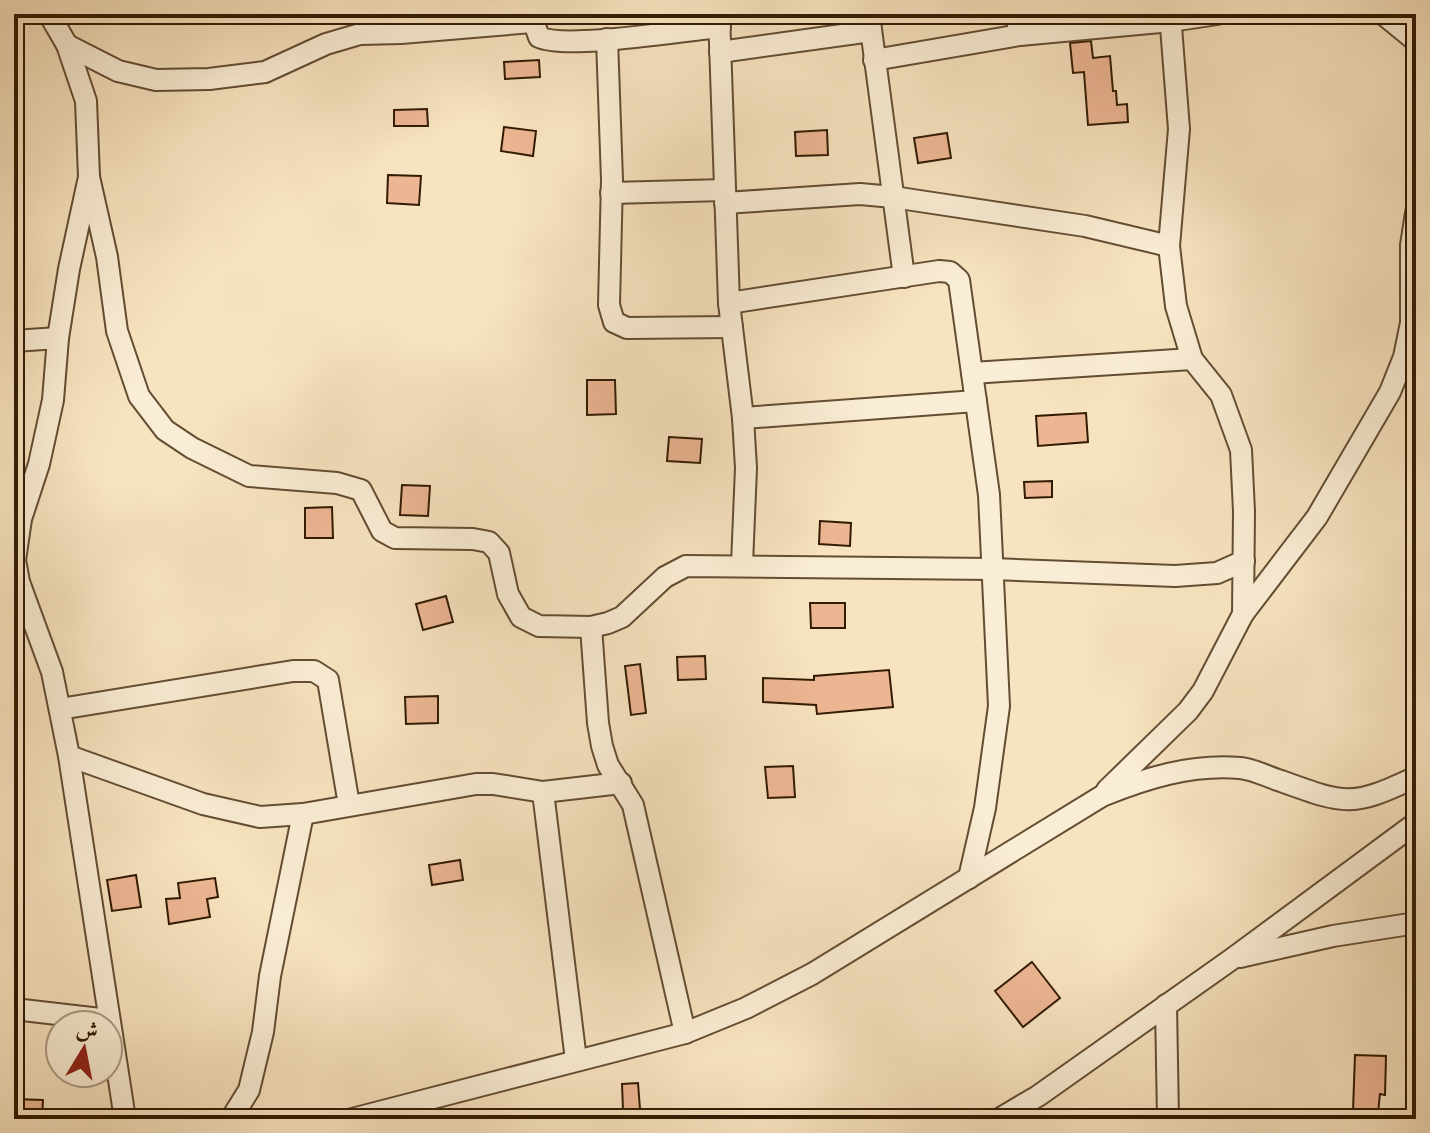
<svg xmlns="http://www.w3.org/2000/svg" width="1430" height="1133" font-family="'IM FELL French Canon',Amiri,serif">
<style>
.building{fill:#edb693;stroke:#321b03;stroke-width:2}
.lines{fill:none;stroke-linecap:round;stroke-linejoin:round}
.street-casing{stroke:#634d32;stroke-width:24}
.street{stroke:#faedd5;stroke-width:20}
</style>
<rect width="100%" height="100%" fill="#f7e3bf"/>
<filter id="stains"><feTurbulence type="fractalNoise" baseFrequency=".0025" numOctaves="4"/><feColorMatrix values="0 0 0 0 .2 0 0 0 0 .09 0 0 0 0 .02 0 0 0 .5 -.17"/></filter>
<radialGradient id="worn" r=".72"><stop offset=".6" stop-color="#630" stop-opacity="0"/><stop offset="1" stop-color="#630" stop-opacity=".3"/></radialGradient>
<g class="building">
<path d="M 1091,41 L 1093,58 L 1110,56 L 1113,91 L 1116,91 L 1117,105 L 1127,104 L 1128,122 L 1088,125 L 1084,72 L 1073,73 L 1070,43 Z"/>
<path d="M 539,60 L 540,77 L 505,79 L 504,62 Z"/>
<path d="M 427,109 L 428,126 L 394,126 L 394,110 Z"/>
<path d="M 504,127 L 536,131 L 533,156 L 501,151 Z"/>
<path d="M 827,130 L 828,155 L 796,156 L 795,132 Z"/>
<path d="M 947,133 L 951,158 L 918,163 L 914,138 Z"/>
<path d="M 388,175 L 421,176 L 419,205 L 387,203 Z"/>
<path d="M 587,380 L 615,380 L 616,414 L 587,415 Z"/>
<path d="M 1086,413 L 1088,442 L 1038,446 L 1036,416 Z"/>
<path d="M 669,437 L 702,439 L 700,463 L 667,461 Z"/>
<path d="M 1052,481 L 1052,497 L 1025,498 L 1024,482 Z"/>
<path d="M 402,485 L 430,486 L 428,516 L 400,515 Z"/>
<path d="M 332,507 L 333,538 L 305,538 L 305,508 Z"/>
<path d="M 820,521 L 851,523 L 850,546 L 819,544 Z"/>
<path d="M 446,596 L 453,622 L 423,630 L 416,604 Z"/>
<path d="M 810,603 L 845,603 L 845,628 L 811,628 Z"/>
<path d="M 705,656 L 706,679 L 678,680 L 677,657 Z"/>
<path d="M 640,664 L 646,713 L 631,715 L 625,666 Z"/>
<path d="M 889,670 L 893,707 L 817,714 L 816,705 L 763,702 L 763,678 L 814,680 L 814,676 Z"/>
<path d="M 438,696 L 438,723 L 406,724 L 405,697 Z"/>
<path d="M 793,766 L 795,797 L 768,798 L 765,767 Z"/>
<path d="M 460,860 L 463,880 L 432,885 L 429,865 Z"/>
<path d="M 136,875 L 141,907 L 112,911 L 107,880 Z"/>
<path d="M 215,878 L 218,897 L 207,899 L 210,917 L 169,924 L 166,899 L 180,898 L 178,883 Z"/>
<path d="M 1032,962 L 1060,998 L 1023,1027 L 995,991 Z"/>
<path d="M 1355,1055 L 1386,1056 L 1385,1095 L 1380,1094 L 1378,1113 L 1353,1111 Z"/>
<path d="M 638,1083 L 640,1109 L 623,1110 L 622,1084 Z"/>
<path d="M 14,1099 L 43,1100 L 42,1119 L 14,1119 Z"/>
</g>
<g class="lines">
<g class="street-casing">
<g id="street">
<path d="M 49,14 L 67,45 L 86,101 L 89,177 L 69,269 L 58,338 L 53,400 L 39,464 L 21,519 L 15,560 L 19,582 L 52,672 L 69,756 L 125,1119"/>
<path d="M 531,14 L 539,37 C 566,50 684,30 720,27"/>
<path d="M 719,14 L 729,303 L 743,418 L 746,468 L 742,564"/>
<path d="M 869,14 L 904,277"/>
<path d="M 1016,14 L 1020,35"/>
<path d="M 1170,14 L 1179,129 L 1169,246 L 1176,306 L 1192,359 L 1221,395 L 1241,450 L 1244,511 L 1243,614"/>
<path d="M 1383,14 L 1416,41"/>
<path d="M 607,39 L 612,180 L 609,305 L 614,322 L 627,328 L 732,327"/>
<path d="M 67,45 L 118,71 L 156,80 L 209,79 L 265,72 L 326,44 L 360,34 L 401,33 L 532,22"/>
<path d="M 720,52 L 871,31"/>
<path d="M 874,60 L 1020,35 L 1171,21 L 1217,14"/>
<path d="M 89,177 L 107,257 L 117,331 L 139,396 L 165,430 L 192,448 L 249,476 L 337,483 L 361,490 L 382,531 L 395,538 L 473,539 L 489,542 L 499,553 L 508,594 L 521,617 L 539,626 L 591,627 L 608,623 L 622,617 L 665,577 L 686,566 L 993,569 L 1175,576 L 1217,573 L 1244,561"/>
<path d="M 611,193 L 725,190"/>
<path d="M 725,203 L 860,194 L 893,197 L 1085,226 L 1169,246"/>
<path d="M 729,303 L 939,271 L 950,272 L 959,280 L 989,495 L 999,706 L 985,808 L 969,878"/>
<path d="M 14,341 L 58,338"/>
<path d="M 972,373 L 1192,359"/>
<path d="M 743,418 L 976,401"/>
<path d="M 591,627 L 598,723 L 602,746 L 608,765 L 633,805 L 685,1033"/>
<path d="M 60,709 L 293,671 L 314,671 L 328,680 L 349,805"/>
<path d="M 69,756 L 203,804 L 260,817 L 303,814 L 476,784 L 493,784 L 543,792 L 621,783"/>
<path d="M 1107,790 L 1188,711 L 1203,691 L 1243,614 L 1317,517 L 1390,392 L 1404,357 L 1411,323 L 1411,245 L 1416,213"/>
<path d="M 543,792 L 576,1060"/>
<path d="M 1240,957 L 1333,936 L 1416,923"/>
<path d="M 1166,1005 L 1168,1119"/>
<path d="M 14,1009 L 109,1020"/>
<path d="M 231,1119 L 249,1090 L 263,1032 L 270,976 L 303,814"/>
<path d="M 352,1119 L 685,1033 L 746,1008 L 812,974 L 1102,796 C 1146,778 1191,764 1240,768 C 1253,769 1268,777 1281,781 C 1347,805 1352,807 1416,777"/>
<path d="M 999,1119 L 1038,1096 L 1232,959 L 1416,823"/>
</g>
</g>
<use href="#street" class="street"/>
</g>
<rect width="1430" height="1133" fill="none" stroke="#f7e3bf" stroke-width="48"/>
<rect x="16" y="16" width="1398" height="1101" fill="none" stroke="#321b03" stroke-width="4"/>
<rect x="24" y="24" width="1382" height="1085" fill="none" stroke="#321b03" stroke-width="2"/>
<g transform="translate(84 1049) rotate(10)"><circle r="38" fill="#faedd5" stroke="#aa9981" stroke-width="2"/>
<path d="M0-6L14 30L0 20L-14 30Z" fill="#8f2418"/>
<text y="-12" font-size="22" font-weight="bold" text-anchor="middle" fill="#321b03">ش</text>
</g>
<rect width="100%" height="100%" filter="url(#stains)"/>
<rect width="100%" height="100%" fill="url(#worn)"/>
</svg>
